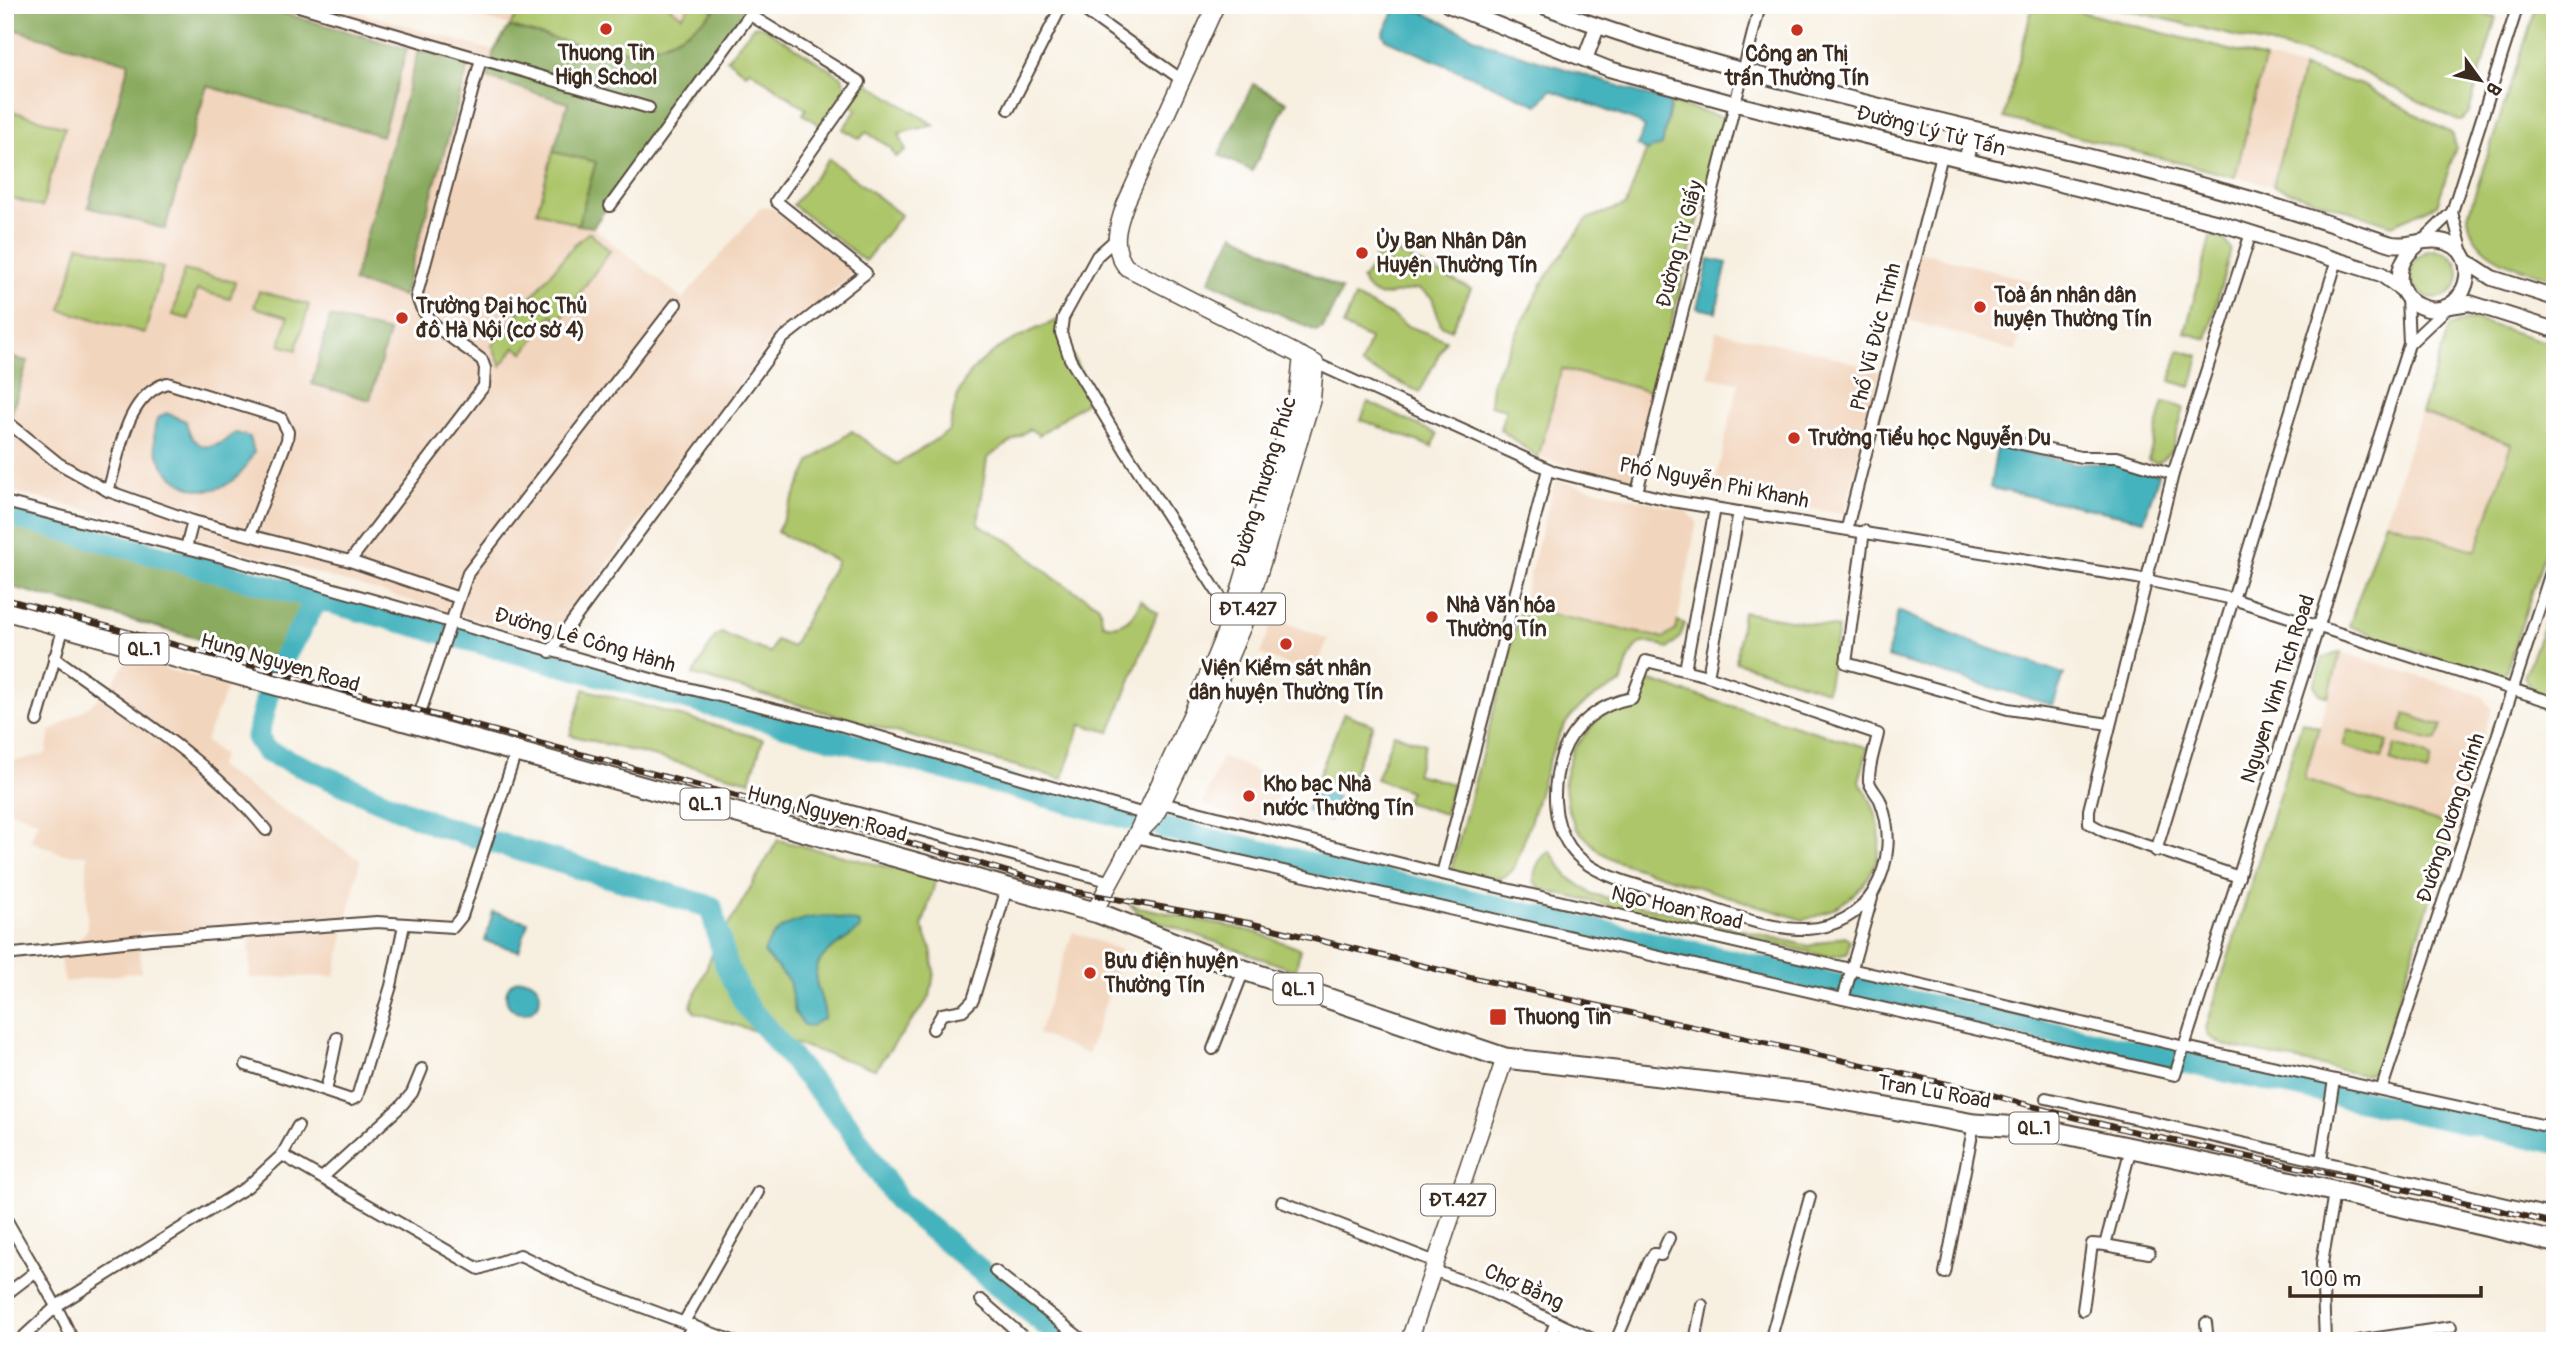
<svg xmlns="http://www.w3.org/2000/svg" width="2560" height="1346" font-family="Pangolin,sans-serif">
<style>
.built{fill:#f2d5bd}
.green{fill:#adc66b;stroke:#747844;stroke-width:2}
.forest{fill:#8aab5f;stroke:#626a3e;stroke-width:2}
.water{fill:#44b3bd;stroke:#406e6e;stroke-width:2}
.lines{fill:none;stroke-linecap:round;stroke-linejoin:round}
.river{stroke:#44b3bd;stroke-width:23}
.street-casing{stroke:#57483b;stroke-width:14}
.secondary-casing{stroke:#57483b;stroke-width:18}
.primary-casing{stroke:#57483b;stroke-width:19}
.highway-casing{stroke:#57483b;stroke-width:23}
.street{stroke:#fff;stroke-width:10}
.secondary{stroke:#fff;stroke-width:14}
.primary{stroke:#fff;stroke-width:16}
.highway{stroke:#fff;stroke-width:19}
.rail-casing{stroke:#3b2a1e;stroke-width:6}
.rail{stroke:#fff;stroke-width:3.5;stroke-dasharray:10;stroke-linecap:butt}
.poi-dot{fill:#c8321e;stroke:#fff;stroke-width:2.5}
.labels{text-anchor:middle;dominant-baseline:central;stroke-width:6;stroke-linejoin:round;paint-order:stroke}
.shield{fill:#fff;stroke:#766a62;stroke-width:2}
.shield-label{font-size:19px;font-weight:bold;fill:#3b2a1e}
.poi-label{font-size:21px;font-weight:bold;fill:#3b2a1e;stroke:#fff;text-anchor:start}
.street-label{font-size:21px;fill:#3b2a1e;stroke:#fff}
</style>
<rect width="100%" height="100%" fill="#fff"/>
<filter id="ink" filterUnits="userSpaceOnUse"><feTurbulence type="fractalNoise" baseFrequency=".0143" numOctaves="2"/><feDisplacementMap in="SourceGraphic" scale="14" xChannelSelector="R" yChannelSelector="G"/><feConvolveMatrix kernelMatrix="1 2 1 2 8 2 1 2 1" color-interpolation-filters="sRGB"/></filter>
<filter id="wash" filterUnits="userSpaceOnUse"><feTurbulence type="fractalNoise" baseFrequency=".00686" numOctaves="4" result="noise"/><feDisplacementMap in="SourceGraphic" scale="28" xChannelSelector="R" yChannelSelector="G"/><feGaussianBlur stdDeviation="1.57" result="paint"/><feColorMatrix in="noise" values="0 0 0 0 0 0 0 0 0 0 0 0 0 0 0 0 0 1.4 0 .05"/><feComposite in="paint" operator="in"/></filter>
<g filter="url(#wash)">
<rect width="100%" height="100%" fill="#f7efe0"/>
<g class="built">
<path d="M 5,5 L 335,5 L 670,102 L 579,216 L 683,299 L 761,207 L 773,208 L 851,268 L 851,277 L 774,336 L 552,642 L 178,533 L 5,490 Z"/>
<path d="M 429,5 L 720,5 L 711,14 L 609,50 Z"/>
<path d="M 2265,59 L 2303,68 L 2273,186 L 2235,177 Z"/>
<path d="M 1918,251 L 2034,282 L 2016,351 L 1901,318 Z"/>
<path d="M 1716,331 L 1819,352 L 1880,372 L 1844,514 L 1712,494 L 1739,383 L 1708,377 Z"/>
<path d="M 1562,368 L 1653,392 L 1630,482 L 1538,458 Z"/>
<path d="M 2421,413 L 2512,443 L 2475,552 L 2521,623 L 2385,521 Z"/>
<path d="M 1555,480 L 1687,511 L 1697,522 L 1676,630 L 1663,638 L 1521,608 Z"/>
<path d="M 1274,618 L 1328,639 L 1313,675 L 1260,654 Z"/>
<path d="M 2341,652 L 2482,696 L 2492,709 L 2456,819 L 2441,824 L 2304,779 Z"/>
<path d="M 128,659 L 228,686 L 205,741 L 223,755 L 218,767 L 360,860 L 335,976 L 250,978 L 249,928 L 139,932 L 141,972 L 65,982 L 60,960 L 87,930 L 87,855 L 63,854 L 30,841 L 38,821 L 5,809 L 5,758 L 15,761 L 46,754 L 50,732 L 91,705 L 112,684 Z"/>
<path d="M 1222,757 L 1283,782 L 1264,829 L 1203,804 Z"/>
<path d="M 1073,932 L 1123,951 L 1088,1054 L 1038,1034 Z"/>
</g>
<g class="green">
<path d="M 525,5 L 667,5 L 682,16 L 690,6 L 706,5 L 714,11 C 643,75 591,46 509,27 Z"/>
<path d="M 2033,5 L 2054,5 L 2265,59 L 2235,177 L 2004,118 Z"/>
<path d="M 2107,5 L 2458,5 L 2496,18 L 2469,112 L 2462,120 L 2454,119 L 2345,63 Z"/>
<path d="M 2537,5 L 2555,5 L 2555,279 C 2521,268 2470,259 2468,215 Z"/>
<path d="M 754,26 L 761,26 L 842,77 L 847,92 L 823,127 L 803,114 L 806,109 L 750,70 L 746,74 L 727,59 Z"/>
<path d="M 2303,68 L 2362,85 L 2451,133 L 2456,147 L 2437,205 L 2392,225 L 2273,186 Z"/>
<path d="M 866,82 L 934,125 L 899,133 L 906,151 L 895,157 L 891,148 L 866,132 L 860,139 L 843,129 L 857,109 L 849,104 Z"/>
<path d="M 1671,103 L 1725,118 L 1653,392 L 1562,369 L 1538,458 L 1500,429 L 1506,409 L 1490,405 L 1492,382 L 1544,280 L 1587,219 L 1626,205 L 1646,151 L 1662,144 Z"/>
<path d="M 5,109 L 65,127 L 42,207 L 5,196 Z"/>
<path d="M 553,152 L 596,161 L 578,225 L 537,211 Z"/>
<path d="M 829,159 L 901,215 L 865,261 L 793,205 Z"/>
<path d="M 589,232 L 610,251 L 560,321 L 552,315 L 524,353 L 515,347 L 501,366 L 492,345 L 574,245 Z"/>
<path d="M 2211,236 L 2224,239 L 2231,249 L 2207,339 L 2185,333 Z"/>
<path d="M 1374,241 L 1471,289 L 1451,330 L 1441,325 L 1432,298 L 1419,289 C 1397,290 1375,308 1362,280 L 1375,262 Z"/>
<path d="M 79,245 L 163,268 L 145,333 L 61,310 Z"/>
<circle cx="2435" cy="274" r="24"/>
<path d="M 184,270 L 235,282 L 230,299 L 197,290 L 189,319 L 173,315 Z"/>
<path d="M 259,291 L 309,305 L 296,350 L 280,345 L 288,317 L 254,307 Z"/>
<path d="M 1355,297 L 1395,317 L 1405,325 L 1446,340 L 1420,392 L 1361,365 L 1370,339 L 1343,326 Z"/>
<path d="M 1063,318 L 1061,333 L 1093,397 L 1039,435 L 1030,429 L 987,458 L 978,524 L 1011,542 L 1054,578 L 1099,606 L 1103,624 C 1123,630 1134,617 1141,600 L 1157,613 L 1110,732 L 1081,724 L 1062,779 L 693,675 L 715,637 L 721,633 L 770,653 L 776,640 L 792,647 L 837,561 L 777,532 L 811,461 L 852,431 L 897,464 L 949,431 C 953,416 955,397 963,384 C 983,349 1028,332 1063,318 Z"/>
<path d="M 2466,320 L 2476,320 L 2555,345 L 2555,521 L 2507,669 L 2503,674 L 2490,678 L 2349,626 L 2385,521 L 2476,551 L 2512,444 L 2421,413 L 2449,327 Z"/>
<path d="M 2179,350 L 2199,356 L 2191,387 L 2170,381 Z"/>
<path d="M 1368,402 L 1437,434 L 1432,447 L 1361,420 Z"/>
<path d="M 2164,402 L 2184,408 L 2172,450 L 2158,463 L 2148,460 Z"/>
<path d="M 2552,603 L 2555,603 L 2555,700 L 2531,690 L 2524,677 Z"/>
<path d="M 1521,608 L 1663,638 L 1676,630 L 1678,621 L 1685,624 L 1680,637 L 1668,649 C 1633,629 1629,658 1621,684 C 1566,705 1558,731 1542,783 C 1534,811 1525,839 1515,866 C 1503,889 1473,875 1451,870 Z"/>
<path d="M 1743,612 L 1838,628 L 1827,691 L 1736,662 Z"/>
<path d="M 2341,652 L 2328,697 L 2320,694 L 2314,685 L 2323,658 Z"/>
<path d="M 1647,680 L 1868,748 L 1859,781 C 1903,842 1873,903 1803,920 L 1616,861 L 1600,852 L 1576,828 L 1568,809 L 1564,781 L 1573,749 L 1599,718 L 1611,711 L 1641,703 Z"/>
<path d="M 584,689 L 763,739 L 750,781 L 570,735 Z"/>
<path d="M 1344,713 L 1373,725 L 1347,789 L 1318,777 Z"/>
<path d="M 2405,714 L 2442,726 L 2437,740 L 2431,741 L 2400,731 Z"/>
<path d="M 2302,722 L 2319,727 L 2304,779 L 2441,823 L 2456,819 L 2377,1065 L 2371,1072 L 2363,1075 L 2223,1045 L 2208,1035 L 2206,1028 Z"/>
<path d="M 2348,730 L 2388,742 L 2382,758 L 2343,746 Z"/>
<path d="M 1394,734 L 1425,744 L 1416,774 L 1453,784 L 1445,814 L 1405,802 L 1410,791 L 1376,779 Z"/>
<path d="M 2395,745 L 2426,754 L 2431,759 L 2427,773 L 2390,761 Z"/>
<path d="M 778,840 L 936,879 L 922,927 L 931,948 L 934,972 L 930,997 L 875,1069 L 694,1012 L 691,1005 L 712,954 Z"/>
<path d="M 1550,851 L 1568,877 L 1592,894 L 1809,946 L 1844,936 L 1850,940 L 1847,954 L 1830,957 L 1542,890 L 1534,881 C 1534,868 1539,858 1550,851 Z"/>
<path d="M 1130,905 L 1255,932 L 1300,949 L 1296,971 L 1141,915 Z"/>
<path d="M 2549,1255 L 2555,1256 L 2555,1341 L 2545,1341 Z"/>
</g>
<g class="forest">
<path d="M 12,5 L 255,5 L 407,49 L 382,136 L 207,86 L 165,229 L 88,207 L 129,63 L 6,27 Z"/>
<path d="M 720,5 L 749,5 L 593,227 L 578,225 L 596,162 L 553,152 L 568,103 L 488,78 L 494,51 L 509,27 C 594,47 649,76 720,5 Z"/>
<path d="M 419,50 L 469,64 L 403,296 L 353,282 Z"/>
<path d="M 1253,84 L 1287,102 L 1252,171 L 1219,155 Z"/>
<path d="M 1234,234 L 1342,290 L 1323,328 L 1316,331 L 1209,281 Z"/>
<path d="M 330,317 L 389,332 L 370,400 L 312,384 Z"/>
<path d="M 5,356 L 28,361 L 11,415 L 5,410 Z"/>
<path d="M 5,522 L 307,601 L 290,664 L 5,585 Z"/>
</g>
<g class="water">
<path d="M 1397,5 L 1408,5 L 1488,44 L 1671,103 L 1662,145 L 1646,151 L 1637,145 L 1645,128 L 1638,122 L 1551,90 L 1538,105 L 1387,40 L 1383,34 Z"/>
<path d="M 1709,259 L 1727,263 L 1716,312 L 1697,308 Z"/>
<path d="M 166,413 L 186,421 C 188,436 199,451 216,445 C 225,443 228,436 236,433 L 250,437 L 254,452 C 248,463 242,475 231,482 C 190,509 142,462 157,419 Z"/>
<path d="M 1997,447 L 2074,463 L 2115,464 L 2159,474 L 2144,520 L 1990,488 Z"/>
<path d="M 1898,611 L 1960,638 L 2064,674 L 2053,705 L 1887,657 Z"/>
<path d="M 1316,788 L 1338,797 L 1329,821 L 1306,810 Z"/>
<path d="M 493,912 L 528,922 L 519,951 L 485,941 Z"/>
<path d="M 829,916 L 860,923 L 860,928 C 843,946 808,953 817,986 C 820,997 826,1007 824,1018 L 811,1026 L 804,1025 L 795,1013 L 789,981 L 764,953 C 772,924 803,917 829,916 Z"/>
<circle cx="523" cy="996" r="17"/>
</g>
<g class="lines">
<g class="river">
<path d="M 5,514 L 1134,820"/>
<path d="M 281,662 L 318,598"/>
<path d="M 272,677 L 257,737 L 266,751 L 439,826 L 476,837"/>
<path d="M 1163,828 C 1626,939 2090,1043 2555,1142"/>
<path d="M 496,843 L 711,907 L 726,965 L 746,1005 L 845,1121 L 899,1202 L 1065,1341"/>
</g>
</g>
</g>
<g filter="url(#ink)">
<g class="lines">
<g class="street-casing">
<g id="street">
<path d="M 295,5 L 649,108"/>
<path d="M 1077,5 L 1182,80"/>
<path d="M 1009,109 L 1062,5"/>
<path d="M 610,206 L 757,5"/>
<path d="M 2452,212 L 2463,253"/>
<path d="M 1116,239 L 1097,256 L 1063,318 L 1061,333 L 1070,359 L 1125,450 L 1234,618"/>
<path d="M 2421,242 L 2452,212 L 2518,5"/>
<path d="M 2409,344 L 2448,307"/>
<path d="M 1315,363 L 1555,472 L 1672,501 L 2137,578 L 2233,599 L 2555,703"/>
<path d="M 5,420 L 58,463 L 108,491 L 193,521 L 350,561 L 459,598"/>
<path d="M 1995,438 L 2081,457 L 2117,457 L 2173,474"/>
<path d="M 108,491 C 120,454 125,396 167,383 L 281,418 L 288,432 L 287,440 L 250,535"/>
<path d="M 1637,492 L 1760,5"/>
<path d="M 5,502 L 222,557 L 658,681 L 843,726 L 1151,816"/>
<path d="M 1847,528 L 1942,155"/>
<path d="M 1864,531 L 1846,663 L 2008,709 L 2109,724"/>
<path d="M 186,548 L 193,521"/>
<path d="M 350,561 L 484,386 L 485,368 L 482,360 C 462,344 419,322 417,294 L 481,59"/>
<path d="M 550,652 L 782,339 L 866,273 L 776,201 L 860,82 L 750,15"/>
<path d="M 54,657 C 126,710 210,760 266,830"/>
<path d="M 1646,661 L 1708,676 L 1878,734 C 1875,748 1868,768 1869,781 C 1870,787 1877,794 1880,800 C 1892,830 1890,862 1874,891 C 1860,914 1834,928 1807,929 C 1763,930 1715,908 1674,896 C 1652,889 1628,884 1608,875 C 1593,869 1579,860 1570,847 C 1551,820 1552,785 1562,755 C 1573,724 1600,704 1632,698 Z"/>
<path d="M 1685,670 L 1715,508"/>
<path d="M 1708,676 L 1739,512"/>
<path d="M 37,721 L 64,626"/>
<path d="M 416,724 L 468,573 L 676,304"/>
<path d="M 814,801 L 1108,881"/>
<path d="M 1162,803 L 1442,874 L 2185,1047 L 2555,1128"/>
<path d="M 1135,837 L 2175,1075 L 2409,344 L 2407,297"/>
<path d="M 2156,851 L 2337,260"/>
<path d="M 1442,874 L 1548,469"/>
<path d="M 2239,877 L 2103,831 L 2089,823 L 2089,810 L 2173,474 L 2251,233"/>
<path d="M 5,955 L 151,939 L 377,922 L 453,927 L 462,916 L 516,752"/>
<path d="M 1843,999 L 1872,898"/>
<path d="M 933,1029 L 942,1014 L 963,1010 L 973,1000 L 1007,888"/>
<path d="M 1213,1049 L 1244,970"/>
<path d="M 246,1065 L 351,1100 L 357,1097 L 391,986 L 404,925"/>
<path d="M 2382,1088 L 2555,560"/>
<path d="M 326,1091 L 337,1038"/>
<path d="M 2046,1098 L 2555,1215"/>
<path d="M 282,1155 L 479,1269 L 520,1255 L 578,1283 L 733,1341"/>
<path d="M 2321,1160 L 2334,1080"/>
<path d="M 323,1177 L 401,1106 L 412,1093 L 422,1069"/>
<path d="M 1282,1202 L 1438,1263"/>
<path d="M 5,1217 C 28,1259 54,1297 73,1341"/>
<path d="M 2105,1245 L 2149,1253"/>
<path d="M 995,1271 L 1084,1341"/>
<path d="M 1435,1271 L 1482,1288 L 1597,1341"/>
<path d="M 1945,1273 L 1974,1124"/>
<path d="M 5,1295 L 35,1272"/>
<path d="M 981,1300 L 1028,1341"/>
<path d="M 2083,1310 L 2092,1244 L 2105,1245 L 2131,1148"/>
<path d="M 684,1322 L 758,1192"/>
<path d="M 2206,1323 L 2208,1341"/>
<path d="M 19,1341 L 58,1305 L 247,1187 L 282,1155 L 298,1126"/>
<path d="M 684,1341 L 693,1325"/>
<path d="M 1548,1341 L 1556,1322"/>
<path d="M 1616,1341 L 1649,1262 L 1654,1254 L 1661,1255 L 1669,1238"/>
<path d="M 1695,1341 L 1702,1305"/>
<path d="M 1770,1341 L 1810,1197"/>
<path d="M 2325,1341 L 2322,1263 L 2334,1193"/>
<path d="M 2358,1341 L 2451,1327"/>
</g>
</g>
<g class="secondary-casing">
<g id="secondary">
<path d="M 1448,5 L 1609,69 L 1736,104 L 2219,223 L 2381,274 L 2403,290"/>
<path d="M 1540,5 C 1764,90 2001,129 2230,193 C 2285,208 2338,227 2392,244 C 2409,247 2423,238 2440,241 C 2489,248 2466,327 2419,306 C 2409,302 2402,292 2400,282 C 2398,266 2405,255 2417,245"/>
<path d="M 1585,59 L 1597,27"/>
<path d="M 1966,161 L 1974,129"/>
<path d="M 2466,261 L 2492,278 L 2555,298"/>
<path d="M 2450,306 L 2470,303 L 2555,330"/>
</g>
</g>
<g class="primary-casing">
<g id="primary">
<path d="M 1135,837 L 1154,817 L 1162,803 L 1205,714 L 1243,625 L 1312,399 L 1315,363 L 1126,267 C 1111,247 1117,227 1125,205 L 1216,5"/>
<path d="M 1094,912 L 1135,837 L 1193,711 L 1232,616 L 1298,392 L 1302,356"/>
<path d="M 1409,1341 L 1505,1058"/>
</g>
</g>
<g class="highway-casing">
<path id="highway" d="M 5,610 L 1098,913 L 1244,970 L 1505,1058 L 1811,1094 L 1974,1124 L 2037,1128 L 2293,1182 L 2555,1242"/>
</g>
<use href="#street" class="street"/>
<use href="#secondary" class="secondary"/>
<use href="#primary" class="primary"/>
<use href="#highway" class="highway"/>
<g class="rail-casing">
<path id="rail" d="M 5,599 L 907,842 L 1072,891 L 1249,923 L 1452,973 L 1979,1091 C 2168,1148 2364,1175 2555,1224"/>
</g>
<use href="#rail" class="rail"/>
</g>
</g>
<g class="poi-dot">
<circle cx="606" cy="29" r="7"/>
<circle cx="1797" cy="30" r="7"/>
<circle cx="1362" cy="253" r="7"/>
<circle cx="1980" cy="307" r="7"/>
<circle cx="402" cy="318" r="7"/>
<circle cx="1794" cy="438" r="7"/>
<circle cx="1432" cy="617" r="7"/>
<circle cx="1286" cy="644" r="7"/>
<circle cx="1249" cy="796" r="7"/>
<circle cx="1090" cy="973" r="7"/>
<rect x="1489" y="1008" width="18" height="18" rx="3.5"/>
</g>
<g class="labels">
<g class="shield">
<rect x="1211" y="593.5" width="74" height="31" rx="5"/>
<rect x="119.5" y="633.5" width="49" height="31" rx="5"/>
<rect x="680.5" y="788.5" width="49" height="31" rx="5"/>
<rect x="1273.5" y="973.5" width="49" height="31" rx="5"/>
<rect x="2009.5" y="1112.5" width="49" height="31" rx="5"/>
<rect x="1421" y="1184.5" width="74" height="31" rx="5"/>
</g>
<g class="shield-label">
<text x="1248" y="609">ĐT.427</text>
<text x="144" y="649">QL.1</text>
<text x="705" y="804">QL.1</text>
<text x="1298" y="989">QL.1</text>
<text x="2034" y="1128">QL.1</text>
<text x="1458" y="1200">ĐT.427</text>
</g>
<g class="poi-label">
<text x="606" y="53" text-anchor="middle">Thuong Tin<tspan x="606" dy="24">High School</tspan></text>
<text x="1797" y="54" text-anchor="middle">Công an Thị<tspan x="1797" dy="24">trấn Thường Tín</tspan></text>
<text x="1376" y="241">Ủy Ban Nhân Dân<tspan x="1376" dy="24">Huyện Thường Tín</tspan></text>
<text x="1994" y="295">Toà án nhân dân<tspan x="1994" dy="24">huyện Thường Tín</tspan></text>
<text x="416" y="306">Trường Đại học Thủ<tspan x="416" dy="24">đô Hà Nội (cơ sở 4)</tspan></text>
<text x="1808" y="438">Trường Tiểu học Nguyễn Du</text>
<text x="1446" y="605">Nhà Văn hóa<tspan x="1446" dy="24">Thường Tín</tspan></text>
<text x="1286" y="668" text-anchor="middle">Viện Kiểm sát nhân<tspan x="1286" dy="24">dân huyện Thường Tín</tspan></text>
<text x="1263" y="784">Kho bạc Nhà<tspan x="1263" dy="24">nước Thường Tín</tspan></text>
<text x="1104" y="961">Bưu điện huyện<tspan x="1104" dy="24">Thường Tín</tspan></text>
<text x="1514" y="1017">Thuong Tin</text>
</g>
<g class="street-label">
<text transform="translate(1931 131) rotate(14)">Đường Lý Tử Tấn</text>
<text transform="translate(1680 244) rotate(-75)">Đường Từ Giấy</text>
<text transform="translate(1876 337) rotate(-76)">Phố Vũ Đức Trinh</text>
<text transform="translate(1264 482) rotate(-73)">Đường Thượng Phúc</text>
<text transform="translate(1714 483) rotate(11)">Phố Nguyễn Phi Khanh</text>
<text transform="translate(585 640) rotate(16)">Đường Lê Công Hành</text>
<text transform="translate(280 663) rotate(16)">Hung Nguyen Road</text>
<text transform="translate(2278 689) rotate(-72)">Nguyen Vinh Tich Road</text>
<text transform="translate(827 814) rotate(15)">Hung Nguyen Road</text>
<text transform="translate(2451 818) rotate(-72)">Đường Dương Chính</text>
<text transform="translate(1677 908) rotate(13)">Ngo Hoan Road</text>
<text transform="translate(1934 1092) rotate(10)">Tran Lu Road</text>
<text transform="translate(1524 1287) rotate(24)">Chợ Bằng</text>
</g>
</g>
<rect width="2560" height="1346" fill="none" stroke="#fff" stroke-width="28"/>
<g transform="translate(2480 80) rotate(123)" stroke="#ffffff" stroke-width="5" paint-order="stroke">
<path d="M0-5L12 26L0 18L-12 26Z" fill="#3b2a1e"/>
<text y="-10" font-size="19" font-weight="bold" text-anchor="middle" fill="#3b2a1e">B</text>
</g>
<path d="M2290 1286v10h191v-10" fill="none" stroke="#3b2a1e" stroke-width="3.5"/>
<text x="2301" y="1286" font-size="21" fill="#3b2a1e" stroke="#ffffff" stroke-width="5" paint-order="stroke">100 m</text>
</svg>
